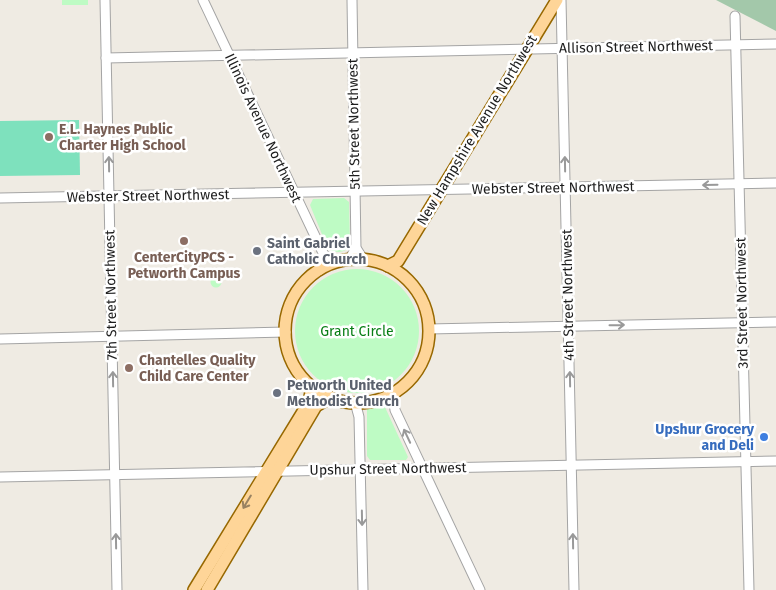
<svg xmlns="http://www.w3.org/2000/svg" width="776" height="590" font-family="'Fira Sans',sans-serif">
<style>
.cemetery{fill:#a3c8aa}
.park{fill:#befbc4}
.pitch{fill:#7ee1bd}
.lines{fill:none;stroke-linecap:round;stroke-linejoin:round}
.minor-casing{stroke:#a4a4a4;stroke-width:11}
.major-casing{stroke:#976800;stroke-width:14}
.minor{stroke:#fff;stroke-width:9}
.major{stroke:#fed598;stroke-width:11}
.oneway{stroke:#999}
.oneway2{stroke:#998261}
.education-dot{fill:#8d6e63;stroke:#fff;stroke-width:2}
.worship-dot{fill:#6b7280;stroke:#fff;stroke-width:2}
.shop-dot{fill:#3f7fe0;stroke:#fff;stroke-width:2}
.labels{text-anchor:middle;dominant-baseline:central;stroke-width:5;stroke-linejoin:round;paint-order:stroke}
.street-label{font-size:14px;fill:#1d1d1d;stroke:#fff}
.education-label{font-size:14px;font-weight:bold;fill:#785e54;stroke:#fff;text-anchor:start}
.worship-label{font-size:14px;font-weight:bold;fill:#5b616d;stroke:#fff;text-anchor:start}
.park-label{font-size:14px;fill:#087e15;stroke:#fff}
.shop-label{font-size:14px;font-weight:bold;fill:#366cbe;stroke:#fff;text-anchor:end}
</style>
<rect width="100%" height="100%" fill="#efebe3"/>
<path class="cemetery" d="M 716,0 L 776,0 L 776,31 Z"/>
<g class="park">
<rect x="62" y="0" width="26" height="5"/>
<path d="M 344,198 L 349,202 L 350,245 C 345,254 336,253 328,249 L 310,205 L 313,199 Z"/>
<circle cx="357" cy="331" r="62"/>
<circle cx="216" cy="282" r="5.5"/>
<path d="M 384,405 L 408,457 L 406,460 L 370,460 L 367,456 L 367,409 Z"/>
</g>
<path class="pitch" d="M 79,120 L 80,175 L 0,176 L 0,121 Z"/>
<g class="lines">
<g class="minor-casing">
<g id="minor">
<path d="M 105,0 L 117,590"/>
<path d="M 203,0 L 324,255 L 337,262"/>
<path d="M 352,0 L 356,248 L 363,259"/>
<path d="M 561,0 L 574,590"/>
<path d="M 735,16 L 749,590"/>
<path d="M 106,58 L 776,44"/>
<path d="M 0,198 L 776,183"/>
<path d="M 349,260 L 356,248"/>
<path d="M 320,270 L 324,255"/>
<path d="M 429,329 L 776,322"/>
<path d="M 0,339 L 286,332"/>
<path d="M 393,393 L 395,410 L 480,590"/>
<path d="M 355,402 L 359,417 L 363,590"/>
<path d="M 0,477 L 776,461"/>
</g>
</g>
<g class="major-casing">
<g id="major">
<circle cx="357" cy="331" r="72"/>
<path d="M 388,266 L 398,261 L 557,0"/>
<path d="M 194,590 L 309,402 L 312,387"/>
<path d="M 207,590 L 316,406 L 331,397"/>
</g>
</g>
<use href="#minor" class="minor"/>
<use href="#major" class="major"/>
</g>
<defs><path id="oneway-shaft" d="M-6 0H5M1.5-3L5.5 0L1.5 3" fill="none" stroke-width="1.6" stroke-linecap="round" stroke-linejoin="round" transform="scale(1.25)"/></defs>
<g class="oneway">
<use href="#oneway-shaft" transform="translate(109 164) rotate(-91)"/>
<use href="#oneway-shaft" transform="translate(565 164) rotate(-91)"/>
<use href="#oneway-shaft" transform="translate(710 185) rotate(179)"/>
<use href="#oneway-shaft" transform="translate(617 325) rotate(-1)"/>
<use href="#oneway-shaft" transform="translate(113 379) rotate(-91)"/>
<use href="#oneway-shaft" transform="translate(570 379) rotate(-91)"/>
<use href="#oneway-shaft" transform="translate(407 436) rotate(-115)"/>
<use href="#oneway-shaft" transform="translate(362 518) rotate(89)"/>
<use href="#oneway-shaft" transform="translate(116 541) rotate(-91)"/>
<use href="#oneway-shaft" transform="translate(573 541) rotate(-91)"/>
</g>
<use class="oneway2" href="#oneway-shaft" transform="translate(247 502) rotate(121)"/>
<g class="education-dot">
<circle cx="49" cy="137" r="5"/>
<circle cx="184" cy="241" r="5"/>
<circle cx="129" cy="368" r="5"/>
</g>
<g class="worship-dot">
<circle cx="257" cy="251" r="5"/>
<circle cx="277" cy="393" r="5"/>
</g>
<circle class="shop-dot" cx="764" cy="437" r="5"/>
<g class="labels">
<g class="street-label">
<text transform="translate(636 47) rotate(-1)">Allison Street Northwest</text>
<text transform="translate(354 124) rotate(-91)">5th Street Northwest</text>
<text transform="translate(263 128) rotate(65)">Illinois Avenue Northwest</text>
<text transform="translate(477 130) rotate(-59)">New Hampshire Avenue Northwest</text>
<text transform="translate(553 188) rotate(-1)">Webster Street Northwest</text>
<text transform="translate(148 196) rotate(-1)">Webster Street Northwest</text>
<text transform="translate(111 295) rotate(-91)">7th Street Northwest</text>
<text transform="translate(568 295) rotate(-91)">4th Street Northwest</text>
<text transform="translate(742 303) rotate(-91)">3rd Street Northwest</text>
<text transform="translate(388 469) rotate(-1)">Upshur Street Northwest</text>
</g>
<g class="education-label">
<text x="59" y="129">E.L. Haynes Public<tspan x="59" dy="16">Charter High School</tspan></text>
<text x="184" y="257" text-anchor="middle">CenterCityPCS -<tspan x="184" dy="16">Petworth Campus</tspan></text>
<text x="139" y="360">Chantelles Quality<tspan x="139" dy="16">Child Care Center</tspan></text>
</g>
<g class="worship-label">
<text x="267" y="243">Saint Gabriel<tspan x="267" dy="16">Catholic Church</tspan></text>
<text x="287" y="385">Petworth United<tspan x="287" dy="16">Methodist Church</tspan></text>
</g>
<g class="park-label">
<text x="357" y="331">Grant Circle</text>
</g>
<g class="shop-label">
<text x="754" y="429">Upshur Grocery<tspan x="754" dy="16">and Deli</tspan></text>
</g>
</g>
</svg>
